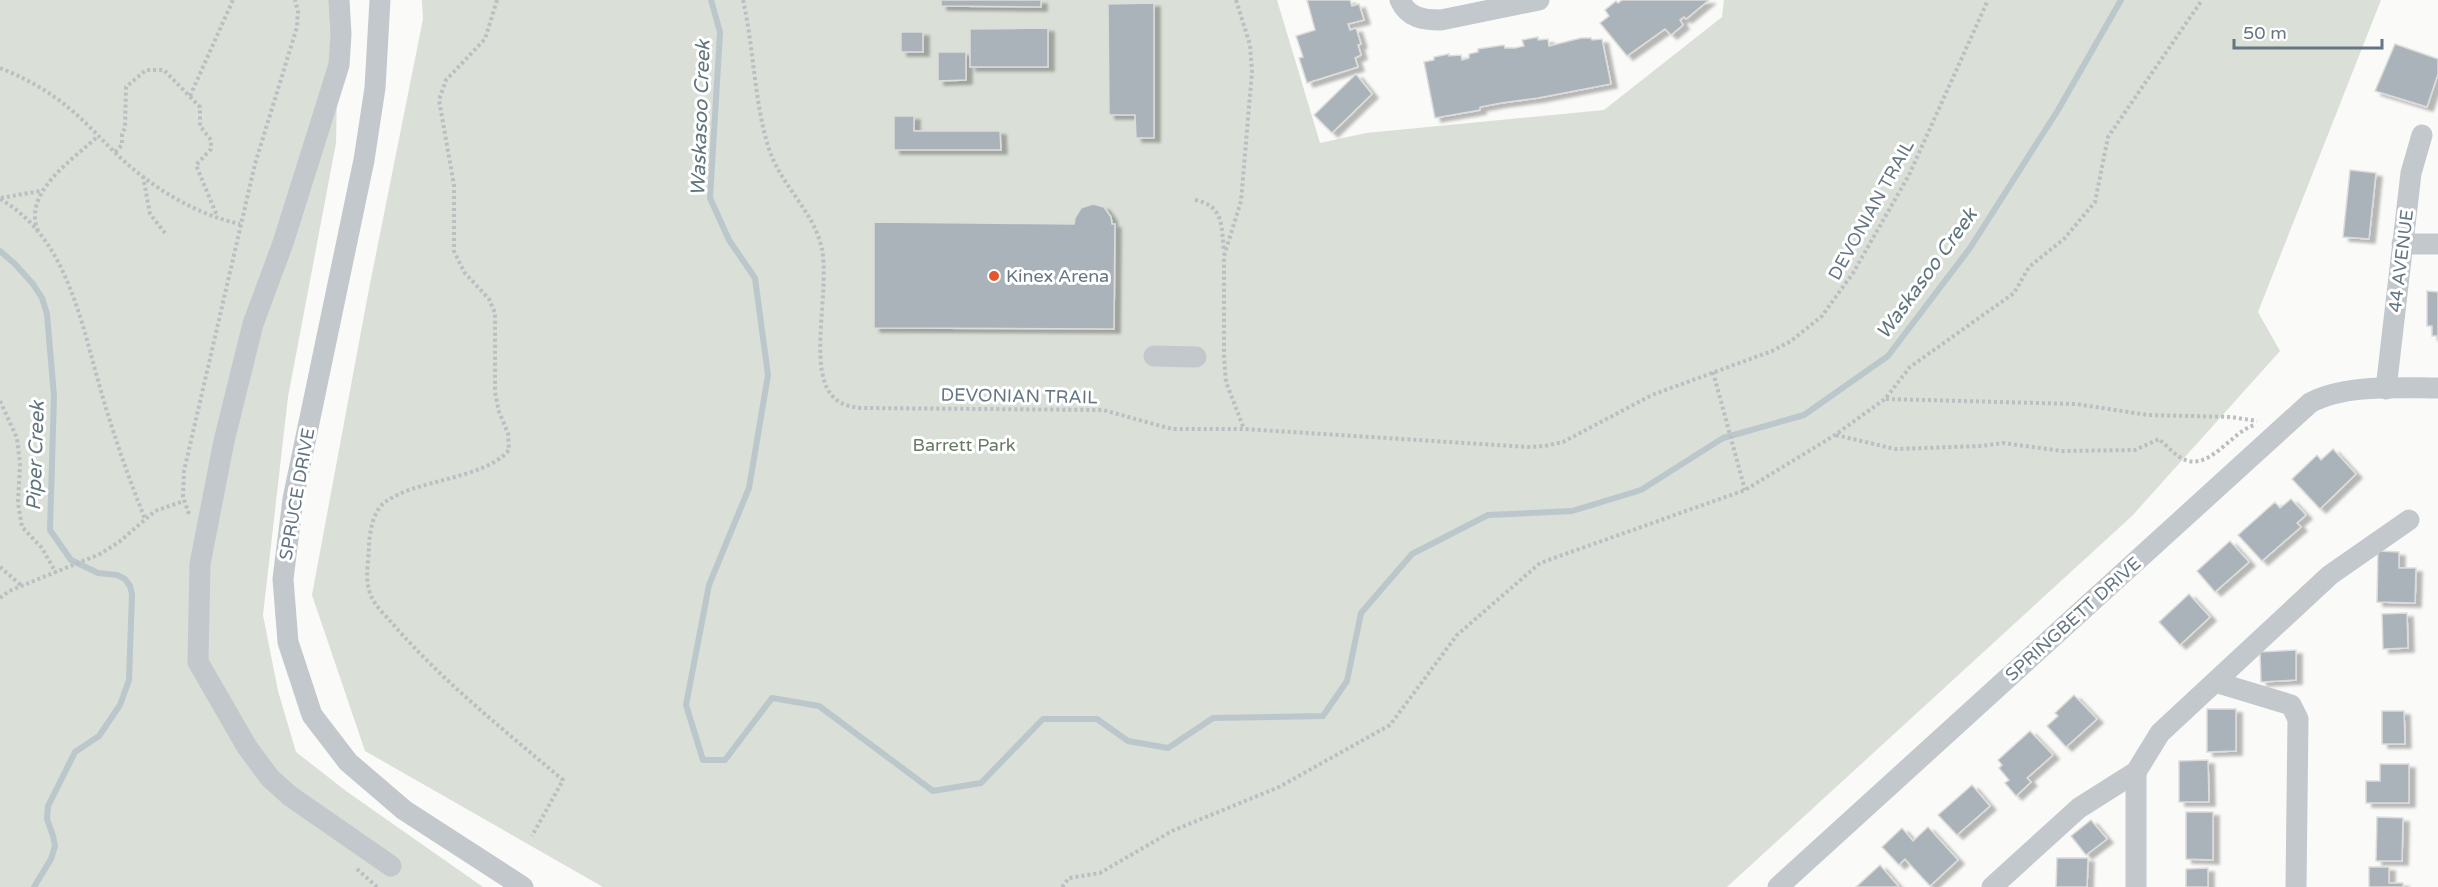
<svg xmlns="http://www.w3.org/2000/svg" width="2438" height="887" font-family="'Varela Round',sans-serif">
<style>
.green{fill:#dadfd7}
.lines{fill:none;stroke-linecap:round;stroke-linejoin:round}
.stream{stroke:#bbc7cb;stroke-width:6}
.building{fill:#aab3b9;stroke:#dcdcda;stroke-width:1.5;filter:url(#shadow)}
.path{stroke:#bbbfc2;stroke-width:4;stroke-dasharray:3 3;stroke-linecap:butt}
.minor{stroke:#c3c8cc;stroke-width:21}
.poi-dot{fill:#e4572e;stroke:#fff;stroke-width:2}
.labels{text-anchor:middle;dominant-baseline:central;stroke-width:6;stroke-linejoin:round;paint-order:stroke}
.street-label{font-size:18px;fill:#657683;stroke:#fff}
.poi-label{font-size:18px;fill:#657683;stroke:#fff;text-anchor:start}
.park-label{font-size:18px;fill:#687a64;stroke:#fff}
.water-label{font-size:20px;font-style:italic;fill:#60757c;stroke:#fff}
</style>
<defs>
<filter id="shadow"><feDropShadow dx="6" dy="4" stdDeviation="1.5" flood-color="#0004"/></filter>
</defs>
<rect width="100%" height="100%" fill="#fafaf8"/>
<g class="green">
<path d="M 0,0 L 339,0 L 336,143 L 288,397 L 263,615 L 278,691 L 296,752 L 346,791 L 483,887 L 0,887 Z"/>
<path d="M 422,0 L 1277,0 L 1320,143 L 1366,133 L 1604,110 L 1722,17 L 1724,0 L 2381,0 L 2258,312 L 2280,351 L 2132,516 L 1727,887 L 603,887 L 365,751 L 312,595 L 368,294 L 423,19 Z"/>
</g>
<g class="lines">
<g class="stream">
<path d="M 711,0 L 720,32 L 710,198 L 729,240 L 755,278 L 768,375 L 749,488 L 709,585 L 686,705 L 703,760 L 725,760 L 772,698 L 819,706 L 933,791 L 981,783 L 1043,719 L 1097,719 L 1128,741 L 1168,748 L 1213,718 L 1323,716 L 1347,681 L 1361,613 L 1412,554 L 1488,515 L 1572,511 L 1641,490 L 1723,438 L 1804,415 L 1888,356 L 1970,248 L 2058,110 L 2121,0"/>
<path d="M 0,251 L 15,264 L 33,284 L 42,298 L 47,314 L 54,396 L 50,530 L 71,560 L 98,573 L 117,575 L 125,579 L 130,586 L 132,594 L 129,680 L 120,705 L 99,736 L 75,752 L 48,806 L 47,819 L 53,836 L 55,846 L 51,859 L 34,887"/>
</g>
</g>
<g class="building">
<path d="M 941,0 L 1041,0 L 1041,7 L 941,6 Z"/>
<path d="M 1307,0 L 1350,0 L 1352,6 L 1359,4 L 1364,20 L 1348,24 L 1350,30 L 1356,28 L 1361,44 L 1358,45 L 1361,55 L 1355,58 L 1358,67 L 1307,83 L 1299,58 L 1303,57 L 1296,36 L 1315,30 Z"/>
<path d="M 1622,0 L 1709,0 L 1686,19 L 1684,17 L 1680,20 L 1683,25 L 1671,35 L 1665,29 L 1627,56 L 1600,23 L 1609,16 L 1605,10 L 1616,1 L 1618,3 Z"/>
<path d="M 1154,3 L 1154,138 L 1136,138 L 1135,115 L 1109,115 L 1108,4 Z"/>
<path d="M 1048,28 L 1048,67 L 970,67 L 970,29 Z"/>
<rect x="901" y="32" width="22" height="20"/>
<path d="M 1538,37 L 1538,40 L 1548,39 L 1549,46 L 1581,38 L 1591,38 L 1592,40 L 1602,39 L 1611,84 L 1538,98 L 1501,103 L 1480,107 L 1480,110 L 1435,118 L 1424,62 L 1434,60 L 1434,57 L 1449,54 L 1449,56 L 1461,55 L 1462,60 L 1469,58 L 1469,54 L 1478,52 L 1478,49 L 1504,45 L 1505,48 L 1515,48 L 1524,46 L 1522,40 Z"/>
<path d="M 2395,44 L 2438,59 L 2438,74 L 2427,107 L 2375,91 Z"/>
<path d="M 938,52 L 966,52 L 966,80 L 938,81 Z"/>
<path d="M 1356,74 L 1372,94 L 1332,133 L 1314,115 Z"/>
<path d="M 894,116 L 914,116 L 914,131 L 1000,131 L 1001,150 L 894,150 Z"/>
<path d="M 2350,170 L 2376,173 L 2369,239 L 2343,237 Z"/>
<path d="M 1093,204 L 1104,207 L 1111,217 L 1112,224 L 1115,224 L 1114,329 L 874,328 L 874,222 L 1074,224 L 1075,218 L 1081,208 Z"/>
<path d="M 2427,291 L 2438,292 L 2438,336 L 2432,336 L 2432,326 L 2427,326 Z"/>
<path d="M 2333,449 L 2356,474 L 2320,509 L 2292,479 L 2317,455 L 2321,460 Z"/>
<path d="M 2291,499 L 2306,515 L 2297,523 L 2301,527 L 2262,561 L 2238,535 L 2275,502 L 2280,508 Z"/>
<path d="M 2230,541 L 2249,562 L 2215,592 L 2197,571 Z"/>
<path d="M 2378,551 L 2399,552 L 2399,568 L 2416,568 L 2415,603 L 2377,602 Z"/>
<path d="M 2189,594 L 2210,617 L 2180,645 L 2159,622 Z"/>
<path d="M 2407,613 L 2408,648 L 2383,649 L 2382,614 Z"/>
<path d="M 2296,650 L 2296,680 L 2261,682 L 2260,652 Z"/>
<path d="M 2074,695 L 2097,719 L 2066,747 L 2047,726 L 2058,716 L 2055,713 Z"/>
<path d="M 2207,709 L 2236,709 L 2236,751 L 2207,752 Z"/>
<path d="M 2382,711 L 2404,711 L 2405,744 L 2382,744 Z"/>
<path d="M 2030,731 L 2053,755 L 2027,778 L 2031,782 L 2016,796 L 2005,783 L 2009,780 L 1999,768 L 2002,765 L 1998,760 Z"/>
<path d="M 2208,760 L 2209,802 L 2179,802 L 2179,761 Z"/>
<path d="M 2380,764 L 2409,764 L 2409,803 L 2366,803 L 2366,781 L 2380,781 Z"/>
<path d="M 1972,785 L 1990,806 L 1957,835 L 1938,815 Z"/>
<path d="M 2186,812 L 2213,812 L 2213,860 L 2186,859 Z"/>
<path d="M 2377,817 L 2403,818 L 2402,861 L 2376,861 Z"/>
<path d="M 2091,820 L 2107,839 L 2086,855 L 2071,836 Z"/>
<path d="M 1928,827 L 1958,860 L 1930,886 L 1905,859 L 1899,865 L 1882,847 L 1902,828 L 1913,841 Z"/>
<path d="M 2057,858 L 2088,858 L 2087,887 L 2056,887 Z"/>
<path d="M 1880,865 L 1899,887 L 1856,887 Z"/>
<path d="M 2369,867 L 2389,867 L 2389,883 L 2403,883 L 2403,887 L 2369,887 Z"/>
<path d="M 2208,868 L 2208,887 L 2186,887 L 2186,869 Z"/>
</g>
<g class="lines">
<g class="path">
<path d="M 497,0 L 485,39 L 446,80 L 439,100 L 454,185 L 454,251 L 464,272 L 489,299 L 495,313 L 495,392 L 499,412 L 508,433 L 509,450 C 484,480 414,479 384,503 C 373,512 370,530 369,545 C 369,559 365,576 369,590 C 372,603 384,614 392,623 C 443,682 504,730 563,780 L 532,836"/>
<path d="M 743,0 C 754,48 754,102 769,149 C 781,186 814,211 822,249 C 829,287 812,353 826,386 C 833,402 846,407 862,408 L 1103,410 L 1172,429 L 1244,429 L 1528,447 L 1545,446 L 1563,442 L 1652,395 L 1772,351 L 1791,341 L 1822,316 L 1853,273 L 1909,175 L 1988,0"/>
<path d="M 1236,0 L 1250,45 L 1252,72 L 1241,201 L 1224,256 L 1224,356 L 1226,382 L 1244,429"/>
<path d="M 0,68 C 23,77 45,89 64,104 C 86,121 104,143 124,161 C 156,190 198,215 240,224"/>
<path d="M 190,96 L 233,0"/>
<path d="M 115,152 L 122,145 L 122,134 L 125,128 L 126,87 L 146,70 L 164,70 L 200,107 L 200,126 L 211,140 L 211,149 L 196,165 L 217,216"/>
<path d="M 143,176 L 150,214 L 165,233"/>
<path d="M 1,198 L 40,191"/>
<path d="M 0,199 C 69,238 82,328 103,398 C 115,439 129,479 145,519"/>
<path d="M 1195,200 C 1225,206 1221,227 1224,252"/>
<path d="M 38,231 C 22,192 73,160 98,136"/>
<path d="M 1713,372 L 1745,490"/>
<path d="M 1886,399 L 2076,404 L 2148,415 L 2231,417 L 2257,421"/>
<path d="M 0,401 L 17,438 L 20,464 L 18,503 L 22,527 L 42,548 L 56,573"/>
<path d="M 1836,435 L 1895,449 L 1981,446 L 2003,443 L 2062,451 L 2135,450 L 2159,439 C 2166,445 2173,453 2181,458 C 2209,474 2231,431 2255,425"/>
<path d="M 189,514 L 183,497 L 184,471 L 255,164 L 297,27 L 298,11 L 295,0"/>
<path d="M 0,567 L 22,586"/>
<path d="M 0,598 L 9,591 L 100,554 L 119,542 L 155,511 L 184,501"/>
<path d="M 357,869 L 377,887"/>
<path d="M 1062,887 L 1069,878 L 1100,873 L 1172,831 L 1279,787 L 1390,725 L 1457,635 L 1540,563 L 1745,490 L 1835,435 L 1885,399 L 1910,367 L 2014,293 L 2029,267 L 2064,239 L 2095,202 L 2108,137 L 2202,0"/>
</g>
<g class="minor">
<path d="M 339,0 L 341,34 L 339,65 L 283,243 L 253,324 L 224,441 L 200,564 L 198,662 L 247,747 L 270,778 L 290,796 L 391,866"/>
<path d="M 380,0 L 375,88 L 364,160 L 293,499 L 283,579 L 288,642 L 312,715 L 348,762 L 404,810 L 523,887"/>
<path d="M 1400,0 C 1408,18 1423,20 1441,20 L 1539,0"/>
<path d="M 2402,244 L 2438,244"/>
<path d="M 1154,356 L 1196,357"/>
<path d="M 2386,389 L 2411,173 L 2422,135"/>
<path d="M 2215,682 L 2291,705 L 2298,719 L 2296,887"/>
<path d="M 2136,772 L 2136,887"/>
<path d="M 1778,887 L 2310,403 C 2344,384 2399,388 2438,388"/>
<path d="M 1992,887 L 2079,808 L 2136,772 L 2160,733 L 2330,575 L 2409,520"/>
</g>
</g>
<circle class="poi-dot" cx="994" cy="276" r="6"/>
<g class="labels">
<g class="street-label">
<text transform="translate(1871 210) rotate(-61)">DEVONIAN TRAIL</text>
<text transform="translate(2401 261) rotate(-83)">44 AVENUE</text>
<text transform="translate(1019 396) rotate(1)">DEVONIAN TRAIL</text>
<text transform="translate(297 494) rotate(-80)">SPRUCE DRIVE</text>
<text transform="translate(2073 619) rotate(-42)">SPRINGBETT DRIVE</text>
</g>
<g class="poi-label">
<text x="1006" y="276">Kinex Arena</text>
</g>
<g class="park-label">
<text x="964" y="445">Barrett Park</text>
</g>
<g class="water-label">
<text transform="translate(701 118) rotate(-88)">Waskasoo Creek</text>
<text transform="translate(1927 274) rotate(-54)">Waskasoo Creek</text>
<text transform="translate(36 456) rotate(-88)">Piper Creek</text>
</g>
</g>
<path d="M2234 39v9h148v-9" fill="none" stroke="#657683" stroke-width="3"/>
<text x="2243" y="39" font-size="18" fill="#657683" stroke="#ffffff" stroke-width="4.5" paint-order="stroke">50 m</text>
</svg>
